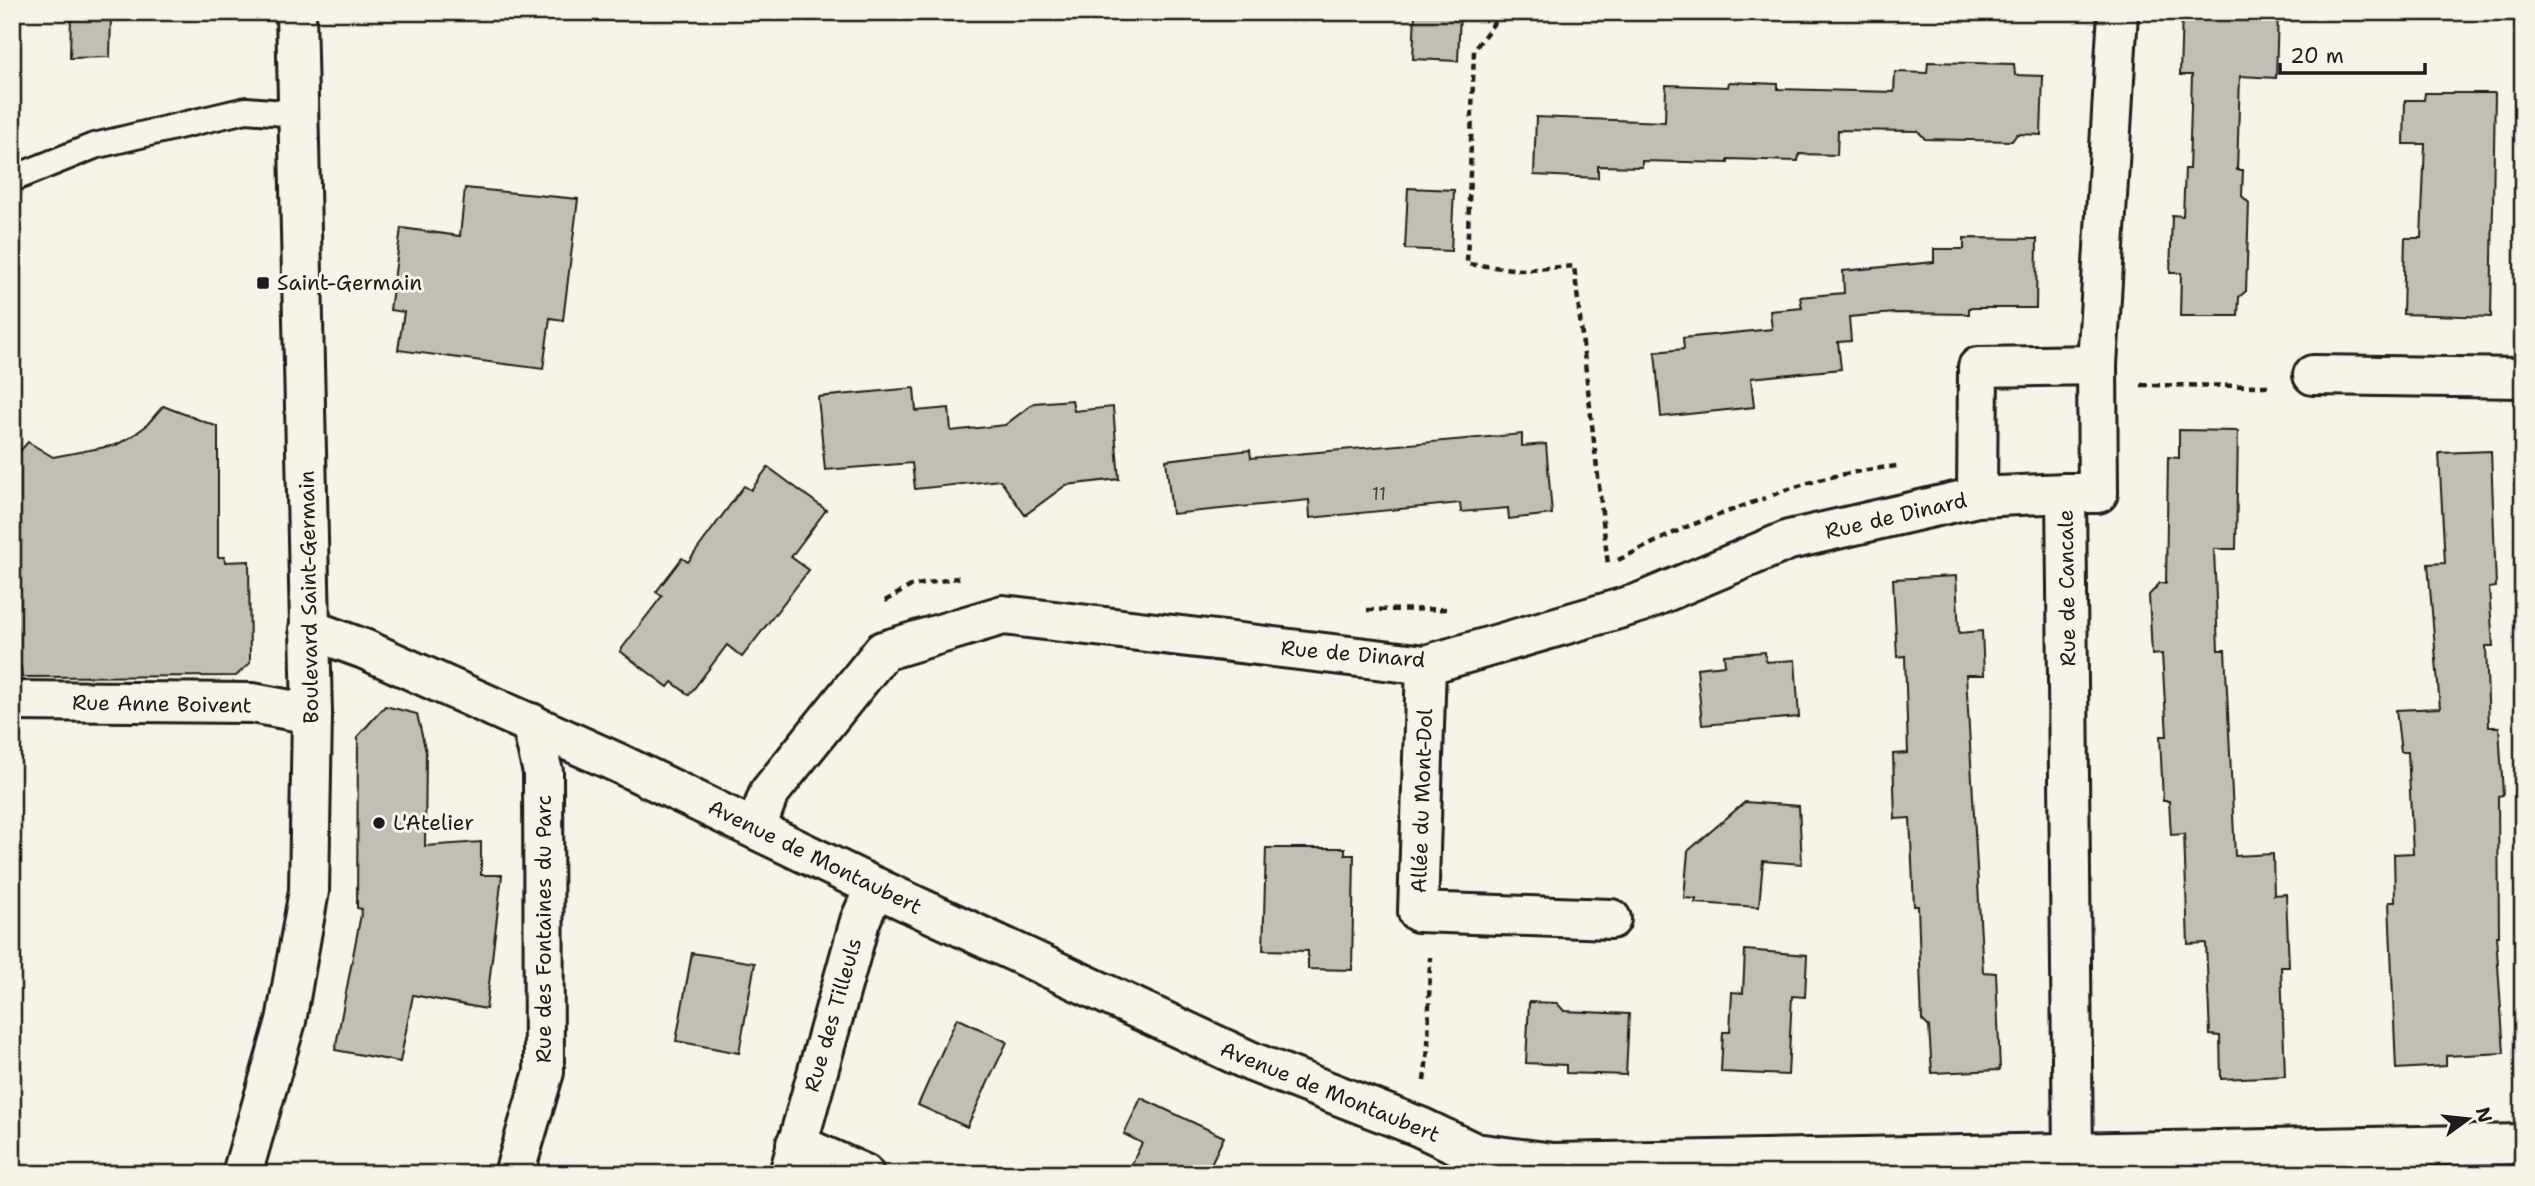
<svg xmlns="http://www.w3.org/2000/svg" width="2535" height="1186" font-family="'Shantell Sans',sans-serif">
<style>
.building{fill:#c0beb5;stroke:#1c1c1c;stroke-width:2}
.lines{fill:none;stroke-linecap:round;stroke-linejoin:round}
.service-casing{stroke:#1c1c1c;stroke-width:30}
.minor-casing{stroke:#1c1c1c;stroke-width:44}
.secondary-casing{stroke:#1c1c1c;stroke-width:44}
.path{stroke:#1c1c1c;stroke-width:4.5;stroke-dasharray:7 5;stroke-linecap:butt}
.service{stroke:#f7f3e8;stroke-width:24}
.minor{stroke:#f7f3e8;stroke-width:38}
.secondary{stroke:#f7f3e8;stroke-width:38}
.poi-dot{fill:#1c1c1c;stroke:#f7f3e8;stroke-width:2.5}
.labels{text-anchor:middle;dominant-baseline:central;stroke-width:6;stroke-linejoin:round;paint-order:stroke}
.number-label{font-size:18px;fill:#454442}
.poi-label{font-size:21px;fill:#1c1c1c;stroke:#f7f3e8;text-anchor:start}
.street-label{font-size:21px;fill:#1c1c1c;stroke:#f7f3e8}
</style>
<rect width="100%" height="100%" fill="#f7f3e8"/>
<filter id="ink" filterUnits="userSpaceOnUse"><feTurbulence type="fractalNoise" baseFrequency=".0143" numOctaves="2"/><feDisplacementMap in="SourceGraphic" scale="14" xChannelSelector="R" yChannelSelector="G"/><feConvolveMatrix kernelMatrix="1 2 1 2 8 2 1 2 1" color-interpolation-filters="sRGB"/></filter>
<g filter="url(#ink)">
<g class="building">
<path d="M 1415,12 L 1460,12 L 1458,61 L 1413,59 Z"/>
<path d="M 2182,12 L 2278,12 L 2276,78 L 2240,76 L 2237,170 L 2243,170 L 2242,196 L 2249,203 L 2246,291 L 2239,297 L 2238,316 L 2180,316 L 2181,273 L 2170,273 L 2172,215 L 2183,216 L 2185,169 L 2189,169 L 2192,75 L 2180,75 Z"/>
<path d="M 71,15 L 111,15 L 110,57 L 70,58 Z"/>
<path d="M 1928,62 L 2014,64 L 2015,75 L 2043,76 L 2041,135 L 2017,134 L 2012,141 L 1925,139 L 1918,131 L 1838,130 L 1837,155 L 1799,154 L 1798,161 L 1728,159 L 1728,163 L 1642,161 L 1642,167 L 1598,166 L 1598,178 L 1534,175 L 1536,117 L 1665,122 L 1666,85 L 1728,87 L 1729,82 L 1778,84 L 1778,89 L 1894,92 L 1895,72 L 1927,73 Z"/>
<path d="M 2425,93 L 2495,93 L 2491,317 L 2403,314 L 2405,238 L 2421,238 L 2425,144 L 2404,144 L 2405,100 L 2424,100 Z"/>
<path d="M 465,188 L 578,199 L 563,320 L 550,318 L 543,369 L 398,350 L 404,312 L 390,310 L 401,228 L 460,236 Z"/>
<path d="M 1408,188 L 1454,190 L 1451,251 L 1405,249 Z"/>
<path d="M 1964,238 L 2037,239 L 2036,308 L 1969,308 L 1969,314 L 1895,313 L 1849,317 L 1851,341 L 1838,342 L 1841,369 L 1751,378 L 1754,407 L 1661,417 L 1655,352 L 1684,349 L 1683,338 L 1772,329 L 1770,311 L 1802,308 L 1800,297 L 1844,293 L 1843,271 L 1934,262 L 1934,249 L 1964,249 Z"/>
<path d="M 914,388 L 916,411 L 949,408 L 951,431 L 1005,425 L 1034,403 L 1072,400 L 1074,411 L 1113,407 L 1119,479 L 1066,485 L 1025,515 L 1000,480 L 915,489 L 912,463 L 825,470 L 818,397 Z"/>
<path d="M 163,406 L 218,427 L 218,557 L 224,557 L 225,562 L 249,561 L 250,663 L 236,676 L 22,677 L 21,667 L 12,665 L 12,460 L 28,442 L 53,457 L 116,445 L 131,437 L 146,426 Z"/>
<path d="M 2179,430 L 2238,431 L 2236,549 L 2214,549 L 2218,650 L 2225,650 L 2235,856 L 2273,854 L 2274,895 L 2286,894 L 2289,967 L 2281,967 L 2285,1076 L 2221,1079 L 2220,1036 L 2210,1035 L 2206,943 L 2188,944 L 2184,834 L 2171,835 L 2169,801 L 2163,801 L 2160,736 L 2167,736 L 2162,654 L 2152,655 L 2149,595 L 2160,583 L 2166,583 L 2168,457 L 2179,458 Z"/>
<path d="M 1522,434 L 1522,446 L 1546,444 L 1552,514 L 1509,519 L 1508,508 L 1461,512 L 1460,503 L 1310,518 L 1309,500 L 1172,514 L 1166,460 L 1250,450 L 1251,458 Z"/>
<path d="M 2491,451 L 2496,587 L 2489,588 L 2493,646 L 2486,646 L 2489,727 L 2499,727 L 2503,795 L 2498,796 L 2499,936 L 2496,936 L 2504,1053 L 2446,1056 L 2446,1066 L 2396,1069 L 2389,902 L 2395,902 L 2394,854 L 2413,853 L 2408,752 L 2401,752 L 2396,710 L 2440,708 L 2428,564 L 2445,563 L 2439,453 Z"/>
<path d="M 768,467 L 826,510 L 791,557 L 809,570 L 742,657 L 727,645 L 689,695 L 672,682 L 668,687 L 620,651 L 662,596 L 656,592 L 682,558 L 688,562 L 744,486 L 751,490 Z"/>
<path d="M 1956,576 L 1959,633 L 1982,631 L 1984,675 L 1966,675 L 1983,972 L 1996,973 L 2000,1070 L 1932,1073 L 1929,1027 L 1922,1020 L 1918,906 L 1914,906 L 1910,818 L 1895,819 L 1893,754 L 1908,753 L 1905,656 L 1897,657 L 1893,579 Z"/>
<path d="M 1765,652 L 1766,662 L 1795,660 L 1799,717 L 1702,725 L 1697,668 L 1725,665 L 1724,655 Z"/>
<path d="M 385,706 L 417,714 L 426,752 L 425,846 L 481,842 L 481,875 L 502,875 L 486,1009 L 413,995 L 400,1062 L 335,1050 L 362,909 L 357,908 L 358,736 Z"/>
<path d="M 1745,802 L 1799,806 L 1802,864 L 1763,861 L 1759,907 L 1695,903 L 1696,899 L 1684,898 L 1688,851 Z"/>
<path d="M 1266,848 L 1345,848 L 1345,855 L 1354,855 L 1352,970 L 1308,969 L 1308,951 L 1263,950 Z"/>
<path d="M 1745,950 L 1807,955 L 1805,997 L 1792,996 L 1788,1075 L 1721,1072 L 1723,1032 L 1730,1032 L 1732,992 L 1743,993 Z"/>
<path d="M 692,953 L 755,963 L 739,1053 L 676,1041 Z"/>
<path d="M 1529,1002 L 1557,1003 L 1564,1011 L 1629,1014 L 1626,1075 L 1566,1073 L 1566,1065 L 1526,1063 Z"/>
<path d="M 957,1018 L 1007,1042 L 967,1127 L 918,1105 Z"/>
<path d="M 1141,1098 L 1224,1137 L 1206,1174 L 1127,1174 L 1142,1143 L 1124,1134 Z"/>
</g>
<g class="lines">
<g class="service-casing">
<path id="service" d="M 12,179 L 94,146 L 246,110 L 297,114"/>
</g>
<g class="minor-casing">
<g id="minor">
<path d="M 2313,375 L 2523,378"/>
<path d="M 1977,497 L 1978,367 L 2097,365"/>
<path d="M 309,629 L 364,649 L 618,763 L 875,887 L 1252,1062 L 1420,1127 L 1475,1153 L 1553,1163 L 2523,1144"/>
<path d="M 1426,665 L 1418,912 L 1611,919"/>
<path d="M 12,701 L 252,703 L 312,714"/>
<path d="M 756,828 L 769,793 L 883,651 L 1003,615 L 1426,665 L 1639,603 L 1789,540 L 1977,497 L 2066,493"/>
<path d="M 796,1144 L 864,1174"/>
<path d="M 2073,1154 L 2066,493 L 2098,493 L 2097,365 L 2118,12"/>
<path d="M 514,1174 L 544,1072 L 543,772 L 531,723"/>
<path d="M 789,1174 L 860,921 L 875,887"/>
</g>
</g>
<g class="secondary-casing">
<path id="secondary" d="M 242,1174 L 286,1021 L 309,891 L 312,714 L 296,12"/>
</g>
<g class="path">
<path d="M 1502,12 L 1474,50 L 1467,264 L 1522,270 L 1574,266 L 1608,565"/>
<path d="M 2141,385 L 2272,386"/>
<path d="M 1773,495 C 1814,479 1853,471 1897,466"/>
<path d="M 1618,560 L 1686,527 L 1765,498"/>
<path d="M 885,601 L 911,586 L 963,577"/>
<path d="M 1367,610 L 1450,609"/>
<path d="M 1424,1081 L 1428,1049 L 1430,957"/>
</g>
<use href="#service" class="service"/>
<use href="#minor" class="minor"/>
<use href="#secondary" class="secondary"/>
</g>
</g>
<g class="poi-dot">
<rect x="256" y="276" width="14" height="14" rx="3.5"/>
<circle cx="379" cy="823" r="7"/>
</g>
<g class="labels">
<g class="number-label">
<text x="1379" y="494">11</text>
</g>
<g class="poi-label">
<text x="277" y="283">Saint-Germain</text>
<text x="393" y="823">L'Atelier</text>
</g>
<g class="street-label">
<text transform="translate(1896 516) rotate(-13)">Rue de Dinard</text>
<text transform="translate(2067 588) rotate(-91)">Rue de Cancale</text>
<text transform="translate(309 597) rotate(-91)">Boulevard Saint-Germain</text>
<text transform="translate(1353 654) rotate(5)">Rue de Dinard</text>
<text transform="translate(162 704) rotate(1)">Rue Anne Boivent</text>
<text transform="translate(1422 801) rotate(-88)">Allée du Mont-Dol</text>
<text transform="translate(815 857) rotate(26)">Avenue de Montaubert</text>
<text transform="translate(544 929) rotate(-90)">Rue des Fontaines du Parc</text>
<text transform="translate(833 1015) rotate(-74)">Rue des Tilleuls</text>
<text transform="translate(1330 1092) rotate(22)">Avenue de Montaubert</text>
</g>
</g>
<rect width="2535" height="1186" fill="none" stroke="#f7f3e8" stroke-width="42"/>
<rect x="21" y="21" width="2493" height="1144" fill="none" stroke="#1c1c1c" stroke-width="2.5" filter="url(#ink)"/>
<g transform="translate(2468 1119) rotate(75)" stroke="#f7f3e8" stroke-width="5" paint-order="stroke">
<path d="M0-5L12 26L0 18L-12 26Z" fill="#1c1c1c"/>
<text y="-10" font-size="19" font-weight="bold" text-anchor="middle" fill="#1c1c1c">N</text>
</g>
<path d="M2280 63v10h145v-10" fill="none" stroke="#1c1c1c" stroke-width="3.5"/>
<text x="2290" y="63" font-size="21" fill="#1c1c1c" stroke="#f7f3e8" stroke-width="5" paint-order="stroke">20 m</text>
</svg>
